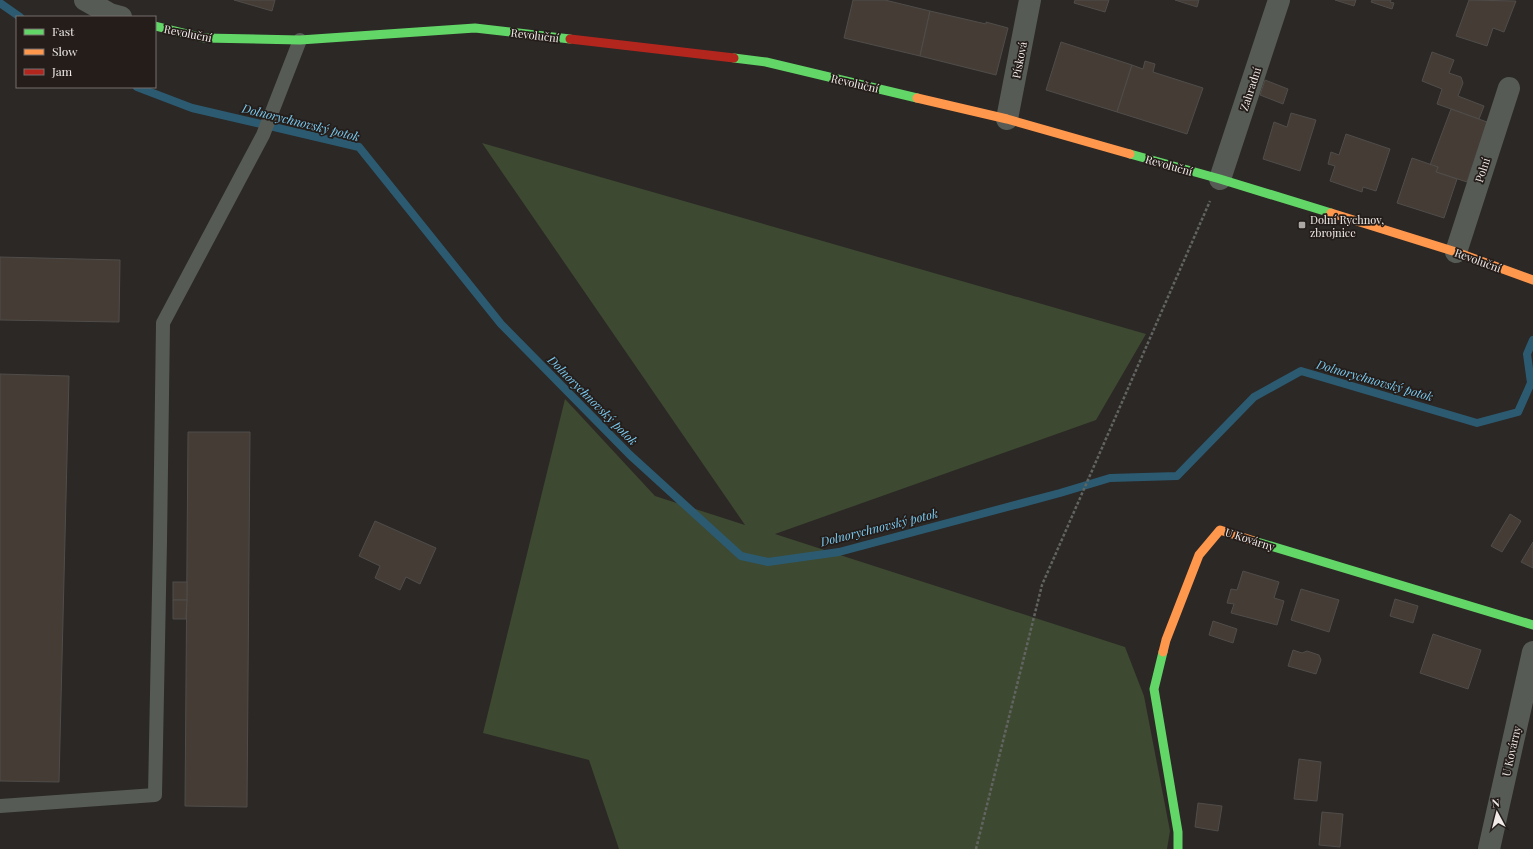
<svg xmlns="http://www.w3.org/2000/svg" width="1533" height="849" font-family="'Playfair Display',serif">
<style>
.green{fill:#3d4930}
.lines{fill:none;stroke-linecap:round;stroke-linejoin:round}
.stream{stroke:#2c5b71;stroke-width:8}
.building{fill:#453d35;stroke:#4f4c4a}
.path{stroke:#626461;stroke-width:2.5;stroke-dasharray:3 2;stroke-linecap:butt}
.lane{stroke:#565b56;stroke-width:14}
.street{stroke:#565b56;stroke-width:22}
.fast{stroke:#63d668;stroke-width:9}
.slow{stroke:#ff974d;stroke-width:9}
.jam{stroke:#b3261e;stroke-width:9}
.poi-dot{fill:#aba7a5;stroke:#241d1a;stroke-width:1.5}
.labels{text-anchor:middle;dominant-baseline:central;stroke-width:3.5;stroke-linejoin:round;paint-order:stroke}
.street-label{font-size:11px;fill:#f0ebe9;stroke:#241d1a}
.poi-label{font-size:11px;fill:#f0ebe9;stroke:#241d1a;text-anchor:start}
.water-label{font-size:12px;font-style:italic;fill:#7accf3;stroke:#241d1a}
</style>
<rect width="100%" height="100%" fill="#2b2826"/>
<path class="green" d="M 482,143 L 1146,334 L 1096,420 L 775,534 L 1125,647 L 1144,696 L 1170,831 L 1167,849 L 619,849 L 589,760 L 483,733 L 565,399 L 655,496 L 745,525 Z"/>
<g class="lines">
<g class="stream">
<path d="M 0,3 L 20,17"/>
<path d="M 137,87 L 192,108 L 359,147 L 501,324 L 630,455 L 741,556 L 768,562 L 839,552 L 1060,493 L 1110,478 L 1177,476 L 1254,397 L 1301,371 L 1477,423 L 1518,412 L 1531,383 L 1527,354 L 1533,340"/>
</g>
</g>
<g class="building">
<path d="M 234,0 L 275,0 L 272,11 Z"/>
<path d="M 853,0 L 885,0 L 930,11 L 920,56 L 844,38 Z"/>
<path d="M 1075,0 L 1109,0 L 1105,12 L 1074,3 Z"/>
<path d="M 1175,0 L 1199,0 L 1197,7 Z"/>
<path d="M 1335,0 L 1356,0 L 1354,6 Z"/>
<path d="M 1372,0 L 1391,0 L 1390,2 L 1394,3 L 1392,9 L 1371,2 Z"/>
<path d="M 1469,0 L 1516,1 L 1504,32 L 1493,28 L 1487,46 L 1456,36 Z"/>
<path d="M 930,11 L 986,24 L 986,22 L 1008,28 L 996,75 L 920,56 Z"/>
<path d="M 1061,42 L 1132,65 L 1117,112 L 1046,90 Z"/>
<path d="M 1432,52 L 1454,60 L 1449,73 L 1461,77 L 1463,83 L 1458,96 L 1484,106 L 1479,119 L 1437,104 L 1442,89 L 1422,81 Z"/>
<path d="M 1145,61 L 1155,64 L 1153,72 L 1203,88 L 1187,134 L 1117,112 L 1132,65 L 1143,69 Z"/>
<path d="M 1265,80 L 1288,89 L 1283,104 L 1260,95 Z"/>
<path d="M 1451,109 L 1487,122 L 1467,182 L 1436,172 L 1438,167 L 1430,165 Z"/>
<path d="M 1291,113 L 1316,120 L 1300,171 L 1263,159 L 1274,122 L 1287,127 Z"/>
<path d="M 1346,134 L 1390,149 L 1376,191 L 1363,187 L 1362,192 L 1330,181 L 1335,166 L 1328,164 L 1331,152 L 1339,155 Z"/>
<path d="M 1412,158 L 1438,167 L 1436,172 L 1457,179 L 1444,218 L 1397,203 Z"/>
<path d="M 0,257 L 120,260 L 119,322 L 0,320 Z"/>
<path d="M 0,374 L 69,376 L 59,782 L 0,781 Z"/>
<path d="M 188,432 L 250,432 L 247,807 L 185,806 Z"/>
<path d="M 1510,514 L 1521,521 L 1502,552 L 1491,546 Z"/>
<path d="M 375,521 L 436,548 L 420,584 L 406,577 L 400,590 L 375,578 L 380,566 L 359,556 Z"/>
<path d="M 1533,542 L 1533,568 L 1521,562 Z"/>
<path d="M 1243,571 L 1279,582 L 1274,598 L 1284,601 L 1277,625 L 1231,613 L 1234,604 L 1227,603 L 1231,589 L 1237,590 Z"/>
<rect x="173" y="582" width="14" height="18"/>
<path d="M 1301,589 L 1339,600 L 1329,632 L 1291,620 Z"/>
<path d="M 1395,599 L 1418,606 L 1413,623 L 1390,616 Z"/>
<path d="M 173,600 L 187,600 L 186,619 L 173,619 Z"/>
<path d="M 1213,621 L 1237,629 L 1233,643 L 1209,635 Z"/>
<path d="M 1433,634 L 1481,650 L 1468,689 L 1420,673 Z"/>
<path d="M 1293,650 L 1302,653 L 1307,651 L 1319,655 L 1321,660 L 1316,674 L 1288,666 Z"/>
<path d="M 1299,759 L 1321,762 L 1317,801 L 1294,799 Z"/>
<path d="M 1198,803 L 1222,806 L 1218,831 L 1195,827 Z"/>
<path d="M 1322,812 L 1343,814 L 1340,847 L 1319,845 Z"/>
</g>
<g class="lines">
<path class="path" d="M 976,849 L 1042,585 L 1210,201"/>
<path class="lane" d="M 0,806 L 155,795 L 160,541 L 163,323 L 263,135 L 300,40"/>
<g class="street">
<path d="M 85,0 L 110,14 L 121,17"/>
<path d="M 1007,119 L 1030,0"/>
<path d="M 1220,179 L 1279,0"/>
<path d="M 1456,252 L 1509,88"/>
<path d="M 1489,849 L 1533,652"/>
</g>
<g class="fast">
<path d="M 155,26 L 204,38 L 300,40 L 475,28 L 570,39"/>
<path d="M 734,58 L 766,62 L 917,98"/>
<path d="M 1130,154 L 1220,179 L 1331,213"/>
<path d="M 1254,541 L 1533,625"/>
<path d="M 1163,652 L 1154,689 L 1178,832 L 1178,849"/>
</g>
<g class="slow">
<path d="M 917,98 L 1007,119 L 1130,154"/>
<path d="M 1331,213 L 1456,252 L 1533,280"/>
<path d="M 1163,652 L 1166,640 L 1199,555 L 1220,530 L 1254,541"/>
</g>
<path class="jam" d="M 570,39 L 734,58"/>
</g>
<rect class="poi-dot" x="1298" y="221" width="8" height="8" rx="2"/>
<g class="labels">
<g class="street-label">
<text transform="translate(188 33) rotate(11)">Revoluční</text>
<text transform="translate(535 35) rotate(7)">Revoluční</text>
<text transform="translate(1019 60) rotate(-79)">Písková</text>
<text transform="translate(855 83) rotate(13)">Revoluční</text>
<text transform="translate(1250 89) rotate(-72)">Zahradní</text>
<text transform="translate(1169 165) rotate(16)">Revoluční</text>
<text transform="translate(1482 170) rotate(-72)">Polní</text>
<text transform="translate(1478 260) rotate(20)">Revoluční</text>
<text transform="translate(1250 539) rotate(18)">U Kovárny</text>
<text transform="translate(1511 751) rotate(-77)">U Kovárny</text>
</g>
<g class="poi-label">
<text x="1310" y="219">Dolní Rychnov,<tspan x="1310" dy="13">zbrojnice</tspan></text>
</g>
<g class="water-label">
<text transform="translate(301 122) rotate(14)">Dolnorychnovský potok</text>
<text transform="translate(1375 380) rotate(16)">Dolnorychnovský potok</text>
<text transform="translate(593 400) rotate(45)">Dolnorychnovský potok</text>
<text transform="translate(879 527) rotate(-14)">Dolnorychnovský potok</text>
</g>
</g>
<rect x="16" y="16" width="140" height="72" fill="#241d1a" stroke="#766f6d"/>
<rect x="24" y="29" width="20" height="6" fill="#63d668" stroke="#766f6d"/>
<text x="52" y="36" font-size="12" fill="#f0ebe9">Fast</text>
<rect x="24" y="49" width="20" height="6" fill="#ff974d" stroke="#766f6d"/>
<text x="52" y="56" font-size="12" fill="#f0ebe9">Slow</text>
<rect x="24" y="69" width="20" height="6" fill="#b3261e" stroke="#766f6d"/>
<text x="52" y="76" font-size="12" fill="#f0ebe9">Jam</text>
<g transform="translate(1497 813) rotate(353)" stroke="#241d1a" stroke-width="3" paint-order="stroke">
<path d="M0-3L7 15L0 10L-7 15Z" fill="#f0ebe9"/>
<text y="-6" font-size="11" font-weight="bold" text-anchor="middle" fill="#f0ebe9">N</text>
</g>
</svg>
